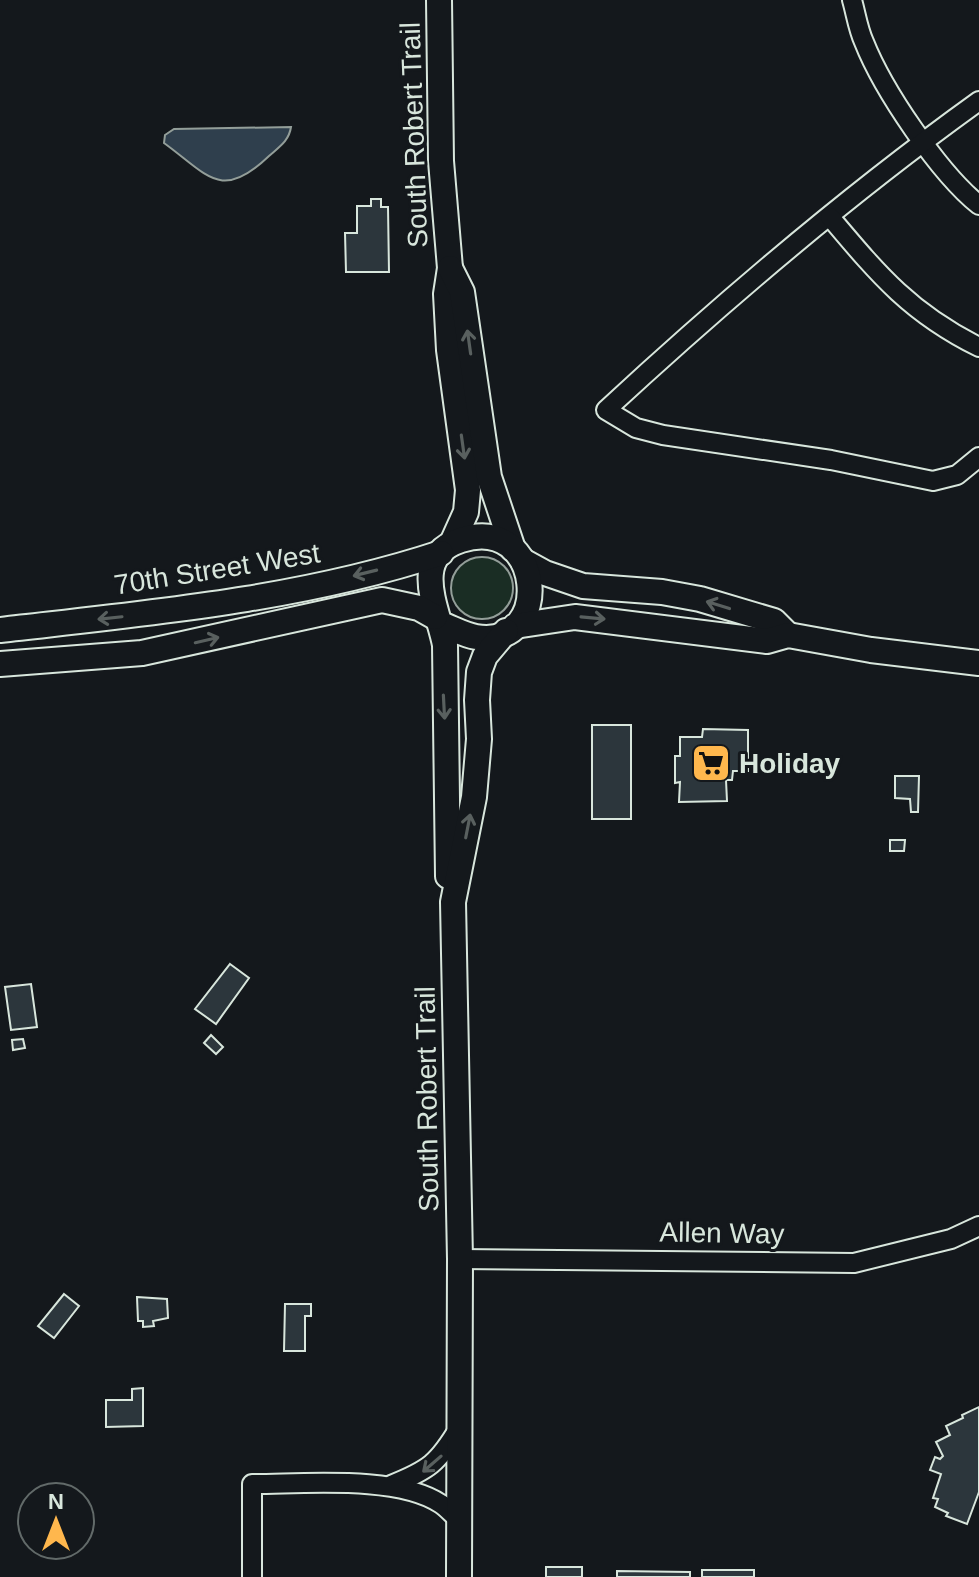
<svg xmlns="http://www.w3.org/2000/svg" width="979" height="1577" font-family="Helvetica,sans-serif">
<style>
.green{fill:#1a2d24;stroke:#939e99;stroke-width:2}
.water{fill:#2f3f4d;stroke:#939e99;stroke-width:2}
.building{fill:#2c363c;stroke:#d8e6dc;stroke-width:2}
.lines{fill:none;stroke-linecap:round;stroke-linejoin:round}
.minor-casing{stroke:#d8e6dc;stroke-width:22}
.major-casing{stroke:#d8e6dc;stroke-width:28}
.minor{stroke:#14181c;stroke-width:18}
.major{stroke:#14181c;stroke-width:24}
.oneway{stroke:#59605f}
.labels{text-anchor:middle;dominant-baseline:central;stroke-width:6;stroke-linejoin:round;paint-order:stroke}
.street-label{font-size:28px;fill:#d8e6dc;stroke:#14181c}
.poi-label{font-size:28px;font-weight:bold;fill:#d8e6dc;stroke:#14181c;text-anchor:start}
</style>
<rect width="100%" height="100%" fill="#14181c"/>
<circle class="green" cx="482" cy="588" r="31"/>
<path class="water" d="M 291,127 C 289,141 279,147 269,156 C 221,202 208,175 164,143 L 165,135 L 174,129 Z"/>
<g class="building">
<path d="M 371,199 L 381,199 L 381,207 L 388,207 L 389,272 L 346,272 L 345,233 L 357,233 L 357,206 L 371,206 Z"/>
<rect x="592" y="725" width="39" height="94"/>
<path d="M 703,729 L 748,730 L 748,771 L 733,771 L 732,780 L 726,780 L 727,801 L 679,802 L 680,782 L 675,783 L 675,756 L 680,756 L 680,737 L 702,737 Z"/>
<path d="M 895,776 L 919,776 L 918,812 L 911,812 L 910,799 L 895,798 Z"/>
<path d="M 890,840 L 905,840 L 904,851 L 890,851 Z"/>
<path d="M 230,964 L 249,978 L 216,1024 L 195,1009 Z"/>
<path d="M 31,984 L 37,1027 L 11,1030 L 5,987 Z"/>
<path d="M 211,1035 L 223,1047 L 216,1054 L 204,1043 Z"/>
<path d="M 23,1039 L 25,1048 L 13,1050 L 12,1040 Z"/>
<path d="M 64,1294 L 79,1306 L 54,1338 L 38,1326 Z"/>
<path d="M 137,1297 L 167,1299 L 168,1318 L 153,1321 L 154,1326 L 143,1327 L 143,1321 L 138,1321 Z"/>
<path d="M 285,1304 L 311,1304 L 311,1316 L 305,1316 L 305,1351 L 284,1351 Z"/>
<path d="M 143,1388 L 143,1426 L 106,1427 L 106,1400 L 132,1400 L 132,1389 Z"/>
<path d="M 979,1407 L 979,1492 L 967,1524 L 946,1516 L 948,1513 L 935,1507 L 938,1499 L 933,1498 L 941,1474 L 930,1470 L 935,1457 L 940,1459 L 943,1456 L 936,1442 L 950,1435 L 946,1426 L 963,1418 L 962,1415 Z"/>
<rect x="546" y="1567" width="36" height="10"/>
<rect x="702" y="1570" width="52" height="7"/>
<path d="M 617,1571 L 690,1572 L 690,1577 L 617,1577 Z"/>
</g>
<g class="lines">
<g class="minor-casing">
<g id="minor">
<path d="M 852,0 C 856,14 858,29 864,42 C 883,90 939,173 979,205"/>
<path d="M 979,101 C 848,195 724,301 606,410 L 636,428 L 663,435 L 831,460 L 933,481 L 957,475 L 979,457"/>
<path d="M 830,217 C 878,274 910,313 979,347"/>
<path d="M 460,1259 L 854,1263 L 951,1239 L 979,1226"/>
<path d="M 391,1485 C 429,1470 438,1463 459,1428"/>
<path d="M 252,1577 L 252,1484 C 304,1484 398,1475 441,1504 C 447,1508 453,1515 459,1520"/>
</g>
</g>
<g class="major-casing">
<g id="major">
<path d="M 439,0 L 441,161 L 450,268 L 446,294 L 449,350 L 468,490 L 466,512 L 452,543"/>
<path d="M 450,268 L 462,292 L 489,477 L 513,549"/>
<path d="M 523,561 L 545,573 L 583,586 L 662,592 L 700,599 L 774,621 L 788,635"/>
<path d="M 441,624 C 452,628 464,635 476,637 C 555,650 544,513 461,540 C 408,557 439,611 445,645 L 448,876"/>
<path d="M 515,626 L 575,617 L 767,641 L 788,635 L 871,650 L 979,663"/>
<path d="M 0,630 C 148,613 299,600 441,553"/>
<path d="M 0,664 L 142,653 L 382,600 L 419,608 L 435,617"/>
<path d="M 459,1577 L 460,1259 L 453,902 L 474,797 L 479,739 L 477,700 L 479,672 L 485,656 L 506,631"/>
</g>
</g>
<use href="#minor" class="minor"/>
<use href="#major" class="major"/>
</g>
<defs><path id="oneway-shaft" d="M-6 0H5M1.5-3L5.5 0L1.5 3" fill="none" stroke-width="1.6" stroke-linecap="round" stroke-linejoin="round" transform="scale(2)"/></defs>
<g class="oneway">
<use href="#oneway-shaft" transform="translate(469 342) rotate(-98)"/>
<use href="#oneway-shaft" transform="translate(463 447) rotate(82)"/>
<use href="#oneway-shaft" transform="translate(365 573) rotate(166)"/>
<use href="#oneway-shaft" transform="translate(718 605) rotate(-163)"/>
<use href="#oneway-shaft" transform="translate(110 618) rotate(174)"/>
<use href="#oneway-shaft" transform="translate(593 618) rotate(5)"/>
<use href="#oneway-shaft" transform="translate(207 640) rotate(-13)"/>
<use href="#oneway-shaft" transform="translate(444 707) rotate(87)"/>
<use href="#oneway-shaft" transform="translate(468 826) rotate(-79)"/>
<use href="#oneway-shaft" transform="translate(432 1464) rotate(139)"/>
</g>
<defs>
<g id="supermarket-square" transform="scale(2)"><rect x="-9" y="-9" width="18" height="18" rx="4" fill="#ffb74d" stroke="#14181c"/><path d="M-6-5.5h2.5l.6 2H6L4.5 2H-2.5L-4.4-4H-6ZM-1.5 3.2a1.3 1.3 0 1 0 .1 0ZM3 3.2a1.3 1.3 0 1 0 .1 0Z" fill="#111"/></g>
</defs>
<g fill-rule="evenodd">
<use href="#supermarket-square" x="711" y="763"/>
</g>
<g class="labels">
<g class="street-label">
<text transform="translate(414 135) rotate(-92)">South Robert Trail</text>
<text transform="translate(217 569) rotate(-9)">70th Street West</text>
<text transform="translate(427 1099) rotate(-91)">South Robert Trail</text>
<text transform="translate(722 1233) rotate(1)">Allen Way</text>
</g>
<g class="poi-label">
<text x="739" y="763">Holiday</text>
</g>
</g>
<g transform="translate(56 1521)"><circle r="38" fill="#14181c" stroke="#626a69" stroke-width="2"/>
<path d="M0-6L14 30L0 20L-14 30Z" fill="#ffb74d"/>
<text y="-12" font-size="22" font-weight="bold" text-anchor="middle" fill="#d8e6dc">N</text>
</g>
</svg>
